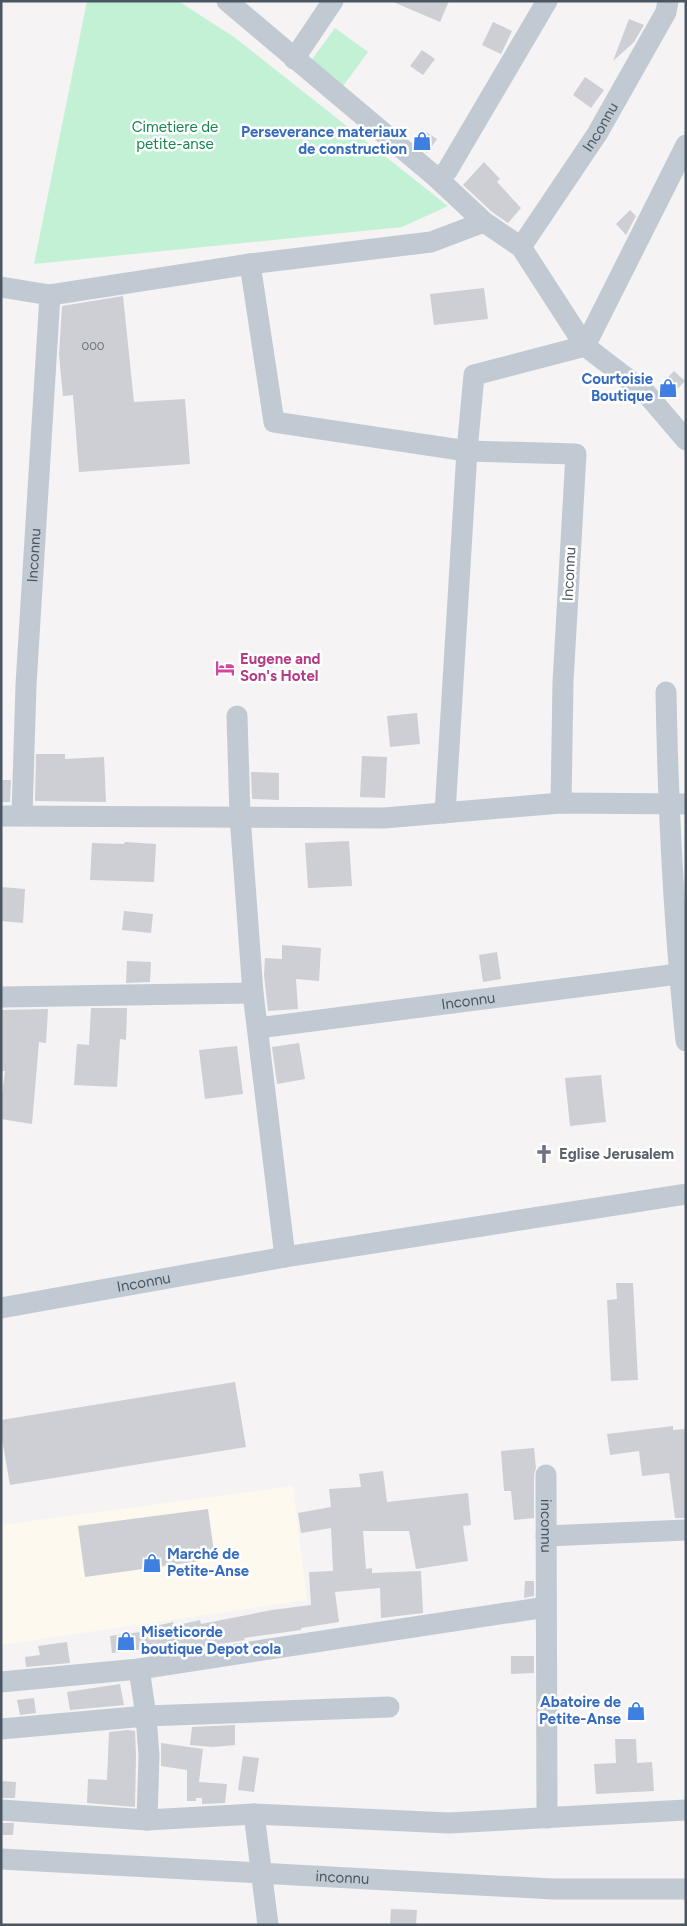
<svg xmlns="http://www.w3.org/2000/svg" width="687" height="1926" font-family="Figtree,sans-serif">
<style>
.commercial{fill:#fdf9ef}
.green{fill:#c3f1d5}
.building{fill:#cdcfd5}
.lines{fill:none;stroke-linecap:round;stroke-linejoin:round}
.minor{stroke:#c1cad2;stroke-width:21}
.labels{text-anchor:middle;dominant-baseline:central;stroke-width:5;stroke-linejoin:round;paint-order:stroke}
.number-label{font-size:12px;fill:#6b747e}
.park-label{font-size:15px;fill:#17864f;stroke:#fff}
.street-label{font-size:15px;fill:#4a5661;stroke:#fff}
.shop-label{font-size:15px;font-weight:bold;fill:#366cbe;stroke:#fff;text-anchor:end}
.hotel-label{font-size:15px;font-weight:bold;fill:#b23c85;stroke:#fff;text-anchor:start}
.worship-label{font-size:15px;font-weight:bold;fill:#5b616d;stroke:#fff;text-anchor:start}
</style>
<rect width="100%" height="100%" fill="#f5f3f3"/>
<path class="commercial" d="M 293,1486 L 307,1600 L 1,1645 L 1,1525 Z"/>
<g class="green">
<path d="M 87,1 L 178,1 L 234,37 L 448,206 L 402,227 L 34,264 Z"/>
<path d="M 335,28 L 368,52 L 343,86 L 310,62 Z"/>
</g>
<g class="building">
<path d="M 391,1 L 449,1 L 440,22 Z"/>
<path d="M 629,19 L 644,25 L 634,42 L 613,61 Z"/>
<path d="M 493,22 L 512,31 L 501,54 L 482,45 Z"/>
<path d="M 422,50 L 435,59 L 423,75 L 410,66 Z"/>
<path d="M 585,77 L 604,90 L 591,108 L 573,95 Z"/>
<path d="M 423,130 L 437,139 L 427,153 L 414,142 Z"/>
<path d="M 484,162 L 500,179 L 497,182 L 521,208 L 508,223 L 492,212 L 463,185 Z"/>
<path d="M 630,210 L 636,216 L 626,235 L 616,224 Z"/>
<path d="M 484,288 L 488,319 L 434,325 L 430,294 Z"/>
<path d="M 123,296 L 134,402 L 185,399 L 190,464 L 79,472 L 73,395 L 63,396 L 59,355 L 62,306 Z"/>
<path d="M 674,371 L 685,381 L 668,399 L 658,388 Z"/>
<path d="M 417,713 L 420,744 L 390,747 L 387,716 Z"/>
<path d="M 36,754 L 65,754 L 65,759 L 104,757 L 106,802 L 35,801 Z"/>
<path d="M 362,756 L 387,757 L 385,798 L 360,797 Z"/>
<path d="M 251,772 L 279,773 L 279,800 L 252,799 Z"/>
<path d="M 1,780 L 11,780 L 10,802 L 1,802 Z"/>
<path d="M 349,841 L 352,886 L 308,888 L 305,843 Z"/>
<path d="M 125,842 L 156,844 L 154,882 L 90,880 L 92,843 L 124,844 Z"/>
<path d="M 1,887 L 25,889 L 23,923 L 1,921 Z"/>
<path d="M 124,911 L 153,914 L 151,933 L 122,930 Z"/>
<path d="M 282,945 L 321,948 L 319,981 L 296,979 L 298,1009 L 268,1011 L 264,975 L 265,958 L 282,959 Z"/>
<path d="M 497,952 L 501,979 L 483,982 L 479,955 Z"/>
<path d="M 127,961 L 151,962 L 150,982 L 126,983 Z"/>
<path d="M 91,1008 L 127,1008 L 126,1040 L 120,1039 L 117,1087 L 74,1085 L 77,1044 L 89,1045 Z"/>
<path d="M 48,1009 L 46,1043 L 39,1042 L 32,1124 L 1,1119 L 1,1102 L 5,1071 L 1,1071 L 1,1010 Z"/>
<path d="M 299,1043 L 305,1079 L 277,1084 L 272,1047 Z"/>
<path d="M 237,1046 L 243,1094 L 205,1099 L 199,1050 Z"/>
<path d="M 601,1075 L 606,1122 L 570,1126 L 565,1078 Z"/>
<path d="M 616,1283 L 633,1283 L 638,1380 L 611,1381 L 607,1300 L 617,1299 Z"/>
<path d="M 235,1382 L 246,1447 L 10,1485 L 1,1433 L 1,1420 Z"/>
<path d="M 673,1426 L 673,1430 L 684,1429 L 686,1440 L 686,1518 L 675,1518 L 669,1473 L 642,1476 L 639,1451 L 610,1455 L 607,1434 Z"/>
<path d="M 534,1448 L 536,1468 L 534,1475 L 534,1518 L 514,1520 L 511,1491 L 504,1491 L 501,1451 Z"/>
<path d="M 383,1471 L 387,1502 L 468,1493 L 471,1525 L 463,1526 L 468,1561 L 416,1569 L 409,1531 L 363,1531 L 366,1569 L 372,1568 L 372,1573 L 421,1571 L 423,1613 L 381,1618 L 380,1588 L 335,1592 L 339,1622 L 301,1628 L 301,1630 L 244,1638 L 245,1640 L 183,1650 L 183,1648 L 154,1654 L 152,1648 L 112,1653 L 110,1636 L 148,1631 L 147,1628 L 173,1622 L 174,1626 L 200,1620 L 201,1624 L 272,1610 L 311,1605 L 309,1572 L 333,1571 L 331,1528 L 301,1533 L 298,1513 L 331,1507 L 329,1489 L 361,1487 L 359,1474 Z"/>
<path d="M 208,1509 L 215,1559 L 85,1577 L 78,1526 Z"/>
<path d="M 525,1581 L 534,1581 L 534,1596 L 524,1598 Z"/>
<path d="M 67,1642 L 70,1663 L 26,1667 L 25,1657 L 40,1655 L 38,1646 Z"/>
<path d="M 511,1656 L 534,1656 L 534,1673 L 511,1674 Z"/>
<path d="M 120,1684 L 124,1705 L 70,1710 L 67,1692 Z"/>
<path d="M 34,1698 L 36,1713 L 20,1715 L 17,1700 Z"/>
<path d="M 235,1725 L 235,1745 L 213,1747 L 190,1745 L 192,1727 Z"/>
<path d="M 128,1730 L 135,1731 L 136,1756 L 135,1807 L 87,1803 L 88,1779 L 107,1780 L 109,1732 Z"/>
<path d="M 615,1739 L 636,1739 L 637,1763 L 652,1762 L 654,1791 L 596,1794 L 594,1764 L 616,1763 Z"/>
<path d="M 161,1743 L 203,1749 L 199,1782 L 227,1784 L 225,1803 L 202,1804 L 202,1798 L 196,1798 L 196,1801 L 187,1801 L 187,1770 L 161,1766 Z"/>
<path d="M 243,1756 L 259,1758 L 254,1792 L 238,1790 Z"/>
<path d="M 1,1781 L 16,1782 L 15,1798 L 1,1798 Z"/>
<path d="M 1,1823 L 14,1823 L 13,1835 L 1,1835 Z"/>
<path d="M 391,1909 L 417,1910 L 416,1925 L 390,1925 Z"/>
</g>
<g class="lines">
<g class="minor">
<path d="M 227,1 L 437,178 L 484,222 L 521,247 L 585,346 L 645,392 L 686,440"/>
<path d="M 294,59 L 333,1"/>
<path d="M 437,178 L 447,171 L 547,1"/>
<path id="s1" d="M 521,247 L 597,134 L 666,12 L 668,1"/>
<path d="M 250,264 L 274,422 L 467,451 L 576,454 L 563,682 L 561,803"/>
<path d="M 1,287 L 50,295 L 250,264 L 431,242 L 484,222"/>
<path d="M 666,692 C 668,809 674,925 686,1041"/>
<path d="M 237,716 L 240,816 L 253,993 L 285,1257"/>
<path d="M 445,813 L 467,451 L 474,375 L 585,346 L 686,145"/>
<path id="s2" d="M 22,815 L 26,685 L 50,295"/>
<path d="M 1,816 L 384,818 L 561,803 L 686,804"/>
<path d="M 1,997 L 253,993"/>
<path id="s3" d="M 258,1028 L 686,973"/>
<path id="s4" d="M 1,1308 L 285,1257 L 686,1194"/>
<path id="s5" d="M 546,1475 L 547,1818"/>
<path d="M 546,1536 L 686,1530"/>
<path d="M 139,1669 L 146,1716 L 149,1756 L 147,1820"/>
<path d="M 1,1682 L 139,1669 L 546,1607"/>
<path d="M 1,1729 L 146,1716 L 389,1707"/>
<path d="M 1,1810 L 147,1820 L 254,1814 L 449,1823 L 686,1810"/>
<path d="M 254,1814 L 268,1925"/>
<path id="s6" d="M 1,1859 L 553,1889 L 686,1889"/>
</g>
</g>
<defs>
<g id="shop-bare" transform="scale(1.5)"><path d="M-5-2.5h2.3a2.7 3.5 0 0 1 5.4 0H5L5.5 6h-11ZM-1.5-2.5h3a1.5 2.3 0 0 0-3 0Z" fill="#3f7fe0" stroke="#fff" stroke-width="2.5" paint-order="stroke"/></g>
<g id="hotel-bare" transform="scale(1.5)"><path d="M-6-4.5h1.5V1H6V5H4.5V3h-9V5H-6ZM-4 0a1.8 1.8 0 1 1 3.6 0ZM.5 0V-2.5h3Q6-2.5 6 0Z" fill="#d1479c" stroke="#fff" stroke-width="2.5" paint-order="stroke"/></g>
<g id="church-bare" transform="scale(1.5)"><path d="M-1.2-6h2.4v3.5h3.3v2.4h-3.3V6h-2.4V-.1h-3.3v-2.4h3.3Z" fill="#6b7280" stroke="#fff" stroke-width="2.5" paint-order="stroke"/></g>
</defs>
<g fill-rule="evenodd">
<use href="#shop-bare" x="422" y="141"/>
<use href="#shop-bare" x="668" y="388"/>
<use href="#hotel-bare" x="225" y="668"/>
<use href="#church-bare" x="544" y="1154"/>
<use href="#shop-bare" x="152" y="1563"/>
<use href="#shop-bare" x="126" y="1641"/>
<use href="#shop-bare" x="636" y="1711"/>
</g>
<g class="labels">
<g class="number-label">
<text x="93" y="346">000</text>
</g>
<g class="park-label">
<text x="175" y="127">Cimetiere de<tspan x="175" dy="17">petite-anse</tspan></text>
</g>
<g class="street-label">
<text stroke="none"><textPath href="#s1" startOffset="144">Inconnu</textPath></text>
<text stroke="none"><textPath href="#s2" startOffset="260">Inconnu</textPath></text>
<text transform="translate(569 574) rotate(-87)">Inconnu</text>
<text stroke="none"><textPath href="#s3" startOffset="212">Inconnu</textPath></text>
<text stroke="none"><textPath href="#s4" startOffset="145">Inconnu</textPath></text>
<text stroke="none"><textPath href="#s5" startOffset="51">inconnu</textPath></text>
<text stroke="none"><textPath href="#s6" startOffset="342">inconnu</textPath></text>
</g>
<g class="shop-label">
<text x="407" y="132">Perseverance materiaux<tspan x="407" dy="17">de construction</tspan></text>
<text x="653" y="379">Courtoisie<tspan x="653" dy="17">Boutique</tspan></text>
<text x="167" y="1554" text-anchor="start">Marché de<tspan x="167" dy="17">Petite-Anse</tspan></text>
<text x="141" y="1632" text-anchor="start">Miseticorde<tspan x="141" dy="17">boutique Depot cola</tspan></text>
<text x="621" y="1702">Abatoire de<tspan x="621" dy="17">Petite-Anse</tspan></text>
</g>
<g class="hotel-label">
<text x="240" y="659">Eugene and<tspan x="240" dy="17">Son's Hotel</tspan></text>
</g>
<g class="worship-label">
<text x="559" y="1154">Eglise Jerusalem</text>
</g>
</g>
<rect width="687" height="1926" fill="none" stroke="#4a5661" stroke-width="5"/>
</svg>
